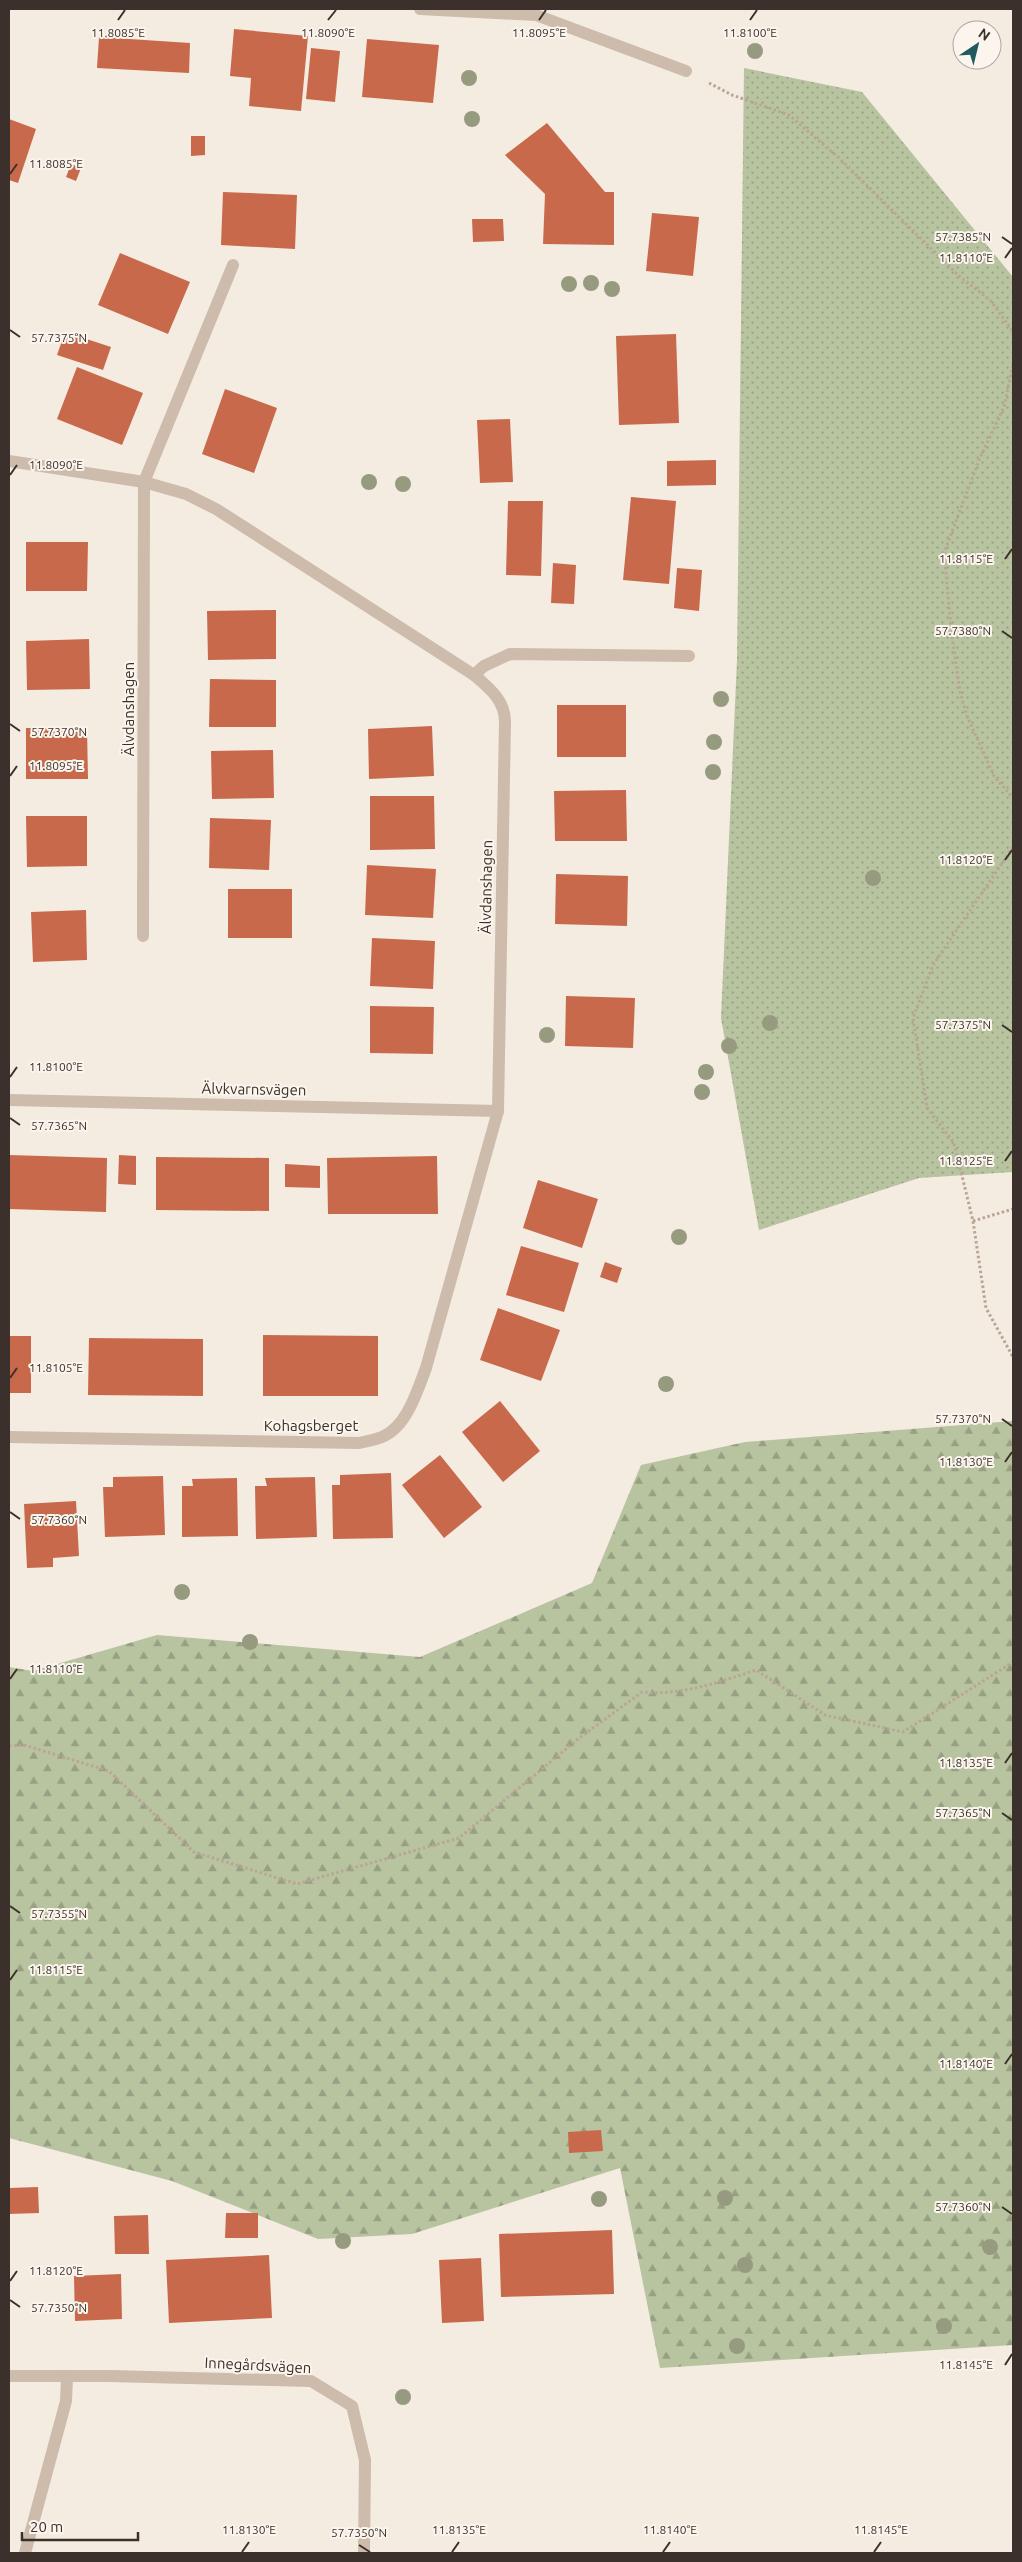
<svg xmlns="http://www.w3.org/2000/svg" width="1022" height="2562" font-family="Ubuntu,sans-serif">
<style>
.grass{fill:url(#grass-dots)}
.forest{fill:url(#forest-firs)}
.building{fill:#c8694b}
.lines{fill:none;stroke-linecap:round;stroke-linejoin:round}
.path{stroke:#b9a596;stroke-width:3;stroke-dasharray:2.5 2.5;stroke-linecap:butt}
.service{stroke:#cdbbac;stroke-width:12}
.minor{stroke:#cdbbac;stroke-width:12}
.tree{fill:#969b7f}
.ticks{fill:none;stroke:#3b302b;stroke-width:2}
.labels{text-anchor:middle;dominant-baseline:central;stroke-width:4;stroke-linejoin:round;paint-order:stroke}
.street-label{font-size:15px;fill:#3b302b;stroke:#fbf5ee}
.ticks-label{font-size:12px;text-anchor:middle;fill:#3b302b;stroke:#fbf5ee;stroke-width:4;stroke-linejoin:round;paint-order:stroke}
</style>
<defs>
<pattern id="grass-dots" width="8" height="8" patternUnits="userSpaceOnUse" patternTransform="scale(1.25)"><rect width="8" height="8" fill="#b8c4a0"/><path d="M2 2h.1M6 6h.1" fill="none" stroke="#97a083" stroke-width="1.8" stroke-linecap="round"/></pattern>
<pattern id="forest-firs" width="22" height="20" patternUnits="userSpaceOnUse" patternTransform="scale(1.25)"><rect width="22" height="20" fill="#b8c4a0"/><path d="M5 1l3.5 6h-7zM16 11l3.5 6h-7z" fill="#97a083"/></pattern>
</defs>
<rect width="100%" height="100%" fill="#f4ebe1"/>
<path class="grass" d="M 744,68 L 862,92 L 1013,277 L 1013,1172 L 919,1178 L 759,1230 L 721,1018 L 737,660 Z"/>
<path class="forest" d="M 1013,1421 L 1013,2345 L 660,2368 L 620,2168 L 412,2234 L 318,2239 L 172,2181 L 9,2138 L 9,1667 L 33,1671 L 157,1635 L 420,1657 L 592,1583 L 641,1465 L 745,1442 Z"/>
<g class="building">
<path d="M 234,29 L 308,36 L 301,111 L 249,106 L 251,78 L 230,76 Z"/>
<path d="M 99,37 L 190,43 L 189,73 L 97,68 Z"/>
<path d="M 367,39 L 439,45 L 433,103 L 362,97 Z"/>
<path d="M 311,48 L 340,51 L 335,102 L 306,99 Z"/>
<path d="M 9,119 L 36,129 L 18,183 L 9,180 Z"/>
<path d="M 547,123 L 605,192 L 614,192 L 614,245 L 543,244 L 545,194 L 505,155 Z"/>
<path d="M 191,136 L 205,136 L 205,155 L 191,156 Z"/>
<path d="M 71,164 L 81,168 L 76,181 L 66,177 Z"/>
<path d="M 223,192 L 297,195 L 295,249 L 221,245 Z"/>
<path d="M 652,213 L 699,217 L 693,276 L 646,271 Z"/>
<path d="M 472,219 L 503,219 L 504,241 L 473,242 Z"/>
<path d="M 120,253 L 190,282 L 168,334 L 98,305 Z"/>
<path d="M 65,332 L 111,347 L 103,370 L 57,355 Z"/>
<path d="M 676,334 L 679,423 L 619,425 L 616,336 Z"/>
<path d="M 77,367 L 143,393 L 122,445 L 57,419 Z"/>
<path d="M 225,389 L 277,408 L 254,473 L 202,454 Z"/>
<path d="M 510,419 L 513,482 L 480,483 L 477,420 Z"/>
<path d="M 716,460 L 716,485 L 667,486 L 667,461 Z"/>
<path d="M 631,497 L 676,501 L 669,584 L 623,580 Z"/>
<path d="M 508,501 L 543,501 L 541,576 L 506,575 Z"/>
<path d="M 26,542 L 88,542 L 87,591 L 26,591 Z"/>
<path d="M 553,563 L 576,565 L 574,604 L 551,603 Z"/>
<path d="M 677,568 L 702,570 L 699,611 L 674,608 Z"/>
<path d="M 276,610 L 276,659 L 208,660 L 207,611 Z"/>
<path d="M 89,639 L 90,689 L 27,690 L 26,641 Z"/>
<path d="M 210,679 L 276,680 L 276,727 L 209,727 Z"/>
<rect x="557" y="705" width="69" height="52"/>
<path d="M 432,726 L 434,776 L 369,779 L 368,729 Z"/>
<path d="M 26,728 L 87,728 L 88,779 L 26,779 Z"/>
<path d="M 273,750 L 274,798 L 212,799 L 211,751 Z"/>
<path d="M 626,790 L 627,841 L 555,841 L 554,791 Z"/>
<path d="M 370,796 L 434,796 L 435,849 L 370,850 Z"/>
<path d="M 26,816 L 87,816 L 87,866 L 27,867 Z"/>
<path d="M 210,818 L 271,820 L 269,870 L 209,868 Z"/>
<path d="M 367,865 L 436,869 L 433,918 L 365,915 Z"/>
<path d="M 556,874 L 628,876 L 627,926 L 555,924 Z"/>
<rect x="228" y="889" width="64" height="49"/>
<path d="M 86,910 L 87,960 L 33,962 L 31,912 Z"/>
<path d="M 372,938 L 435,941 L 433,989 L 370,986 Z"/>
<path d="M 566,996 L 635,998 L 633,1048 L 565,1046 Z"/>
<path d="M 370,1006 L 434,1007 L 433,1054 L 370,1053 Z"/>
<path d="M 9,1155 L 107,1158 L 106,1212 L 9,1209 Z"/>
<path d="M 119,1155 L 136,1156 L 136,1185 L 118,1184 Z"/>
<path d="M 437,1156 L 438,1214 L 328,1214 L 327,1158 Z"/>
<path d="M 156,1157 L 269,1158 L 269,1211 L 156,1210 Z"/>
<path d="M 285,1164 L 320,1166 L 320,1188 L 285,1187 Z"/>
<path d="M 538,1180 L 598,1199 L 582,1248 L 523,1228 Z"/>
<path d="M 521,1246 L 579,1263 L 564,1312 L 506,1295 Z"/>
<path d="M 605,1262 L 622,1268 L 617,1283 L 600,1277 Z"/>
<path d="M 498,1308 L 560,1330 L 541,1381 L 480,1360 Z"/>
<path d="M 263,1335 L 378,1336 L 378,1396 L 263,1396 Z"/>
<rect x="9" y="1336" width="22" height="57"/>
<path d="M 89,1338 L 203,1339 L 203,1396 L 88,1395 Z"/>
<path d="M 500,1401 L 540,1451 L 503,1482 L 462,1432 Z"/>
<path d="M 440,1455 L 482,1507 L 444,1538 L 402,1485 Z"/>
<path d="M 391,1473 L 393,1538 L 333,1539 L 332,1485 L 340,1485 L 340,1475 Z"/>
<path d="M 163,1476 L 165,1535 L 105,1537 L 103,1487 L 113,1487 L 113,1477 Z"/>
<path d="M 315,1477 L 317,1537 L 256,1539 L 255,1486 L 267,1486 L 265,1478 Z"/>
<path d="M 237,1478 L 238,1536 L 182,1537 L 182,1486 L 193,1486 L 192,1479 Z"/>
<path d="M 76,1501 L 79,1556 L 53,1558 L 53,1567 L 27,1568 L 24,1504 Z"/>
<path d="M 601,2130 L 603,2151 L 569,2153 L 568,2132 Z"/>
<path d="M 38,2187 L 39,2213 L 9,2214 L 9,2188 Z"/>
<path d="M 226,2213 L 258,2213 L 258,2238 L 225,2238 Z"/>
<path d="M 148,2215 L 149,2254 L 115,2254 L 114,2216 Z"/>
<path d="M 612,2230 L 614,2294 L 501,2297 L 499,2234 Z"/>
<path d="M 269,2255 L 272,2318 L 169,2323 L 166,2260 Z"/>
<path d="M 481,2258 L 484,2321 L 442,2323 L 439,2260 Z"/>
<path d="M 121,2274 L 122,2319 L 75,2321 L 74,2276 Z"/>
</g>
<g class="lines">
<g class="path">
<path d="M 709,83 L 732,95 L 789,115 L 838,157 L 959,276 L 991,301 L 1013,332"/>
<path d="M 1013,365 L 1004,407 L 979,460 L 944,553 L 952,636 L 960,692 L 967,716 L 994,776 L 1013,798"/>
<path d="M 1013,847 L 933,965 L 913,1018 L 927,1108 L 954,1143 L 973,1221 L 986,1308 L 1013,1357"/>
<path d="M 973,1221 L 1013,1209"/>
<path d="M 9,1746 L 24,1745 L 109,1771 L 194,1852 L 297,1884 L 459,1838 L 578,1739 L 642,1692 C 680,1696 720,1682 756,1670 L 825,1715 L 903,1732 L 1013,1662"/>
</g>
<path class="service" d="M 474,675 L 484,666 L 510,654 L 689,656"/>
<g class="minor">
<path d="M 420,9 L 536,15 L 686,71"/>
<path d="M 9,461 L 144,482 L 186,494 L 216,509 L 474,675 C 489,688 505,700 505,722 L 498,1111 L 426,1368 C 417,1391 407,1427 382,1437 C 375,1440 366,1441 359,1443 L 9,1437"/>
<path d="M 143,936 L 144,482 L 233,265"/>
<path d="M 9,1100 L 498,1111"/>
<path d="M 9,2376 L 110,2376 L 311,2381 L 352,2406 L 365,2460 L 364,2553"/>
<path d="M 25,2553 L 66,2401 L 67,2378"/>
</g>
</g>
<g class="tree">
<circle cx="755" cy="51" r="8"/>
<circle cx="469" cy="78" r="8"/>
<circle cx="472" cy="119" r="8"/>
<circle cx="591" cy="283" r="8"/>
<circle cx="569" cy="284" r="8"/>
<circle cx="612" cy="289" r="8"/>
<circle cx="369" cy="482" r="8"/>
<circle cx="403" cy="484" r="8"/>
<circle cx="721" cy="699" r="8"/>
<circle cx="714" cy="742" r="8"/>
<circle cx="713" cy="772" r="8"/>
<circle cx="873" cy="878" r="8"/>
<circle cx="770" cy="1023" r="8"/>
<circle cx="547" cy="1035" r="8"/>
<circle cx="729" cy="1046" r="8"/>
<circle cx="706" cy="1072" r="8"/>
<circle cx="702" cy="1092" r="8"/>
<circle cx="679" cy="1237" r="8"/>
<circle cx="666" cy="1384" r="8"/>
<circle cx="182" cy="1592" r="8"/>
<circle cx="250" cy="1642" r="8"/>
<circle cx="725" cy="2198" r="8"/>
<circle cx="599" cy="2199" r="8"/>
<circle cx="343" cy="2241" r="8"/>
<circle cx="990" cy="2247" r="8"/>
<circle cx="745" cy="2265" r="8"/>
<circle cx="944" cy="2326" r="8"/>
<circle cx="737" cy="2346" r="8"/>
<circle cx="403" cy="2397" r="8"/>
</g>
<path class="ticks" d="M 118,20 L 125,10M 328,20 L 336,10M 539,20 L 546,10M 750,20 L 757,10M 10,174 L 17,164M 1002,237 L 1012,244M 1005,258 L 1012,248M 10,330 L 20,337M 10,475 L 17,465M 1005,559 L 1012,549M 1002,631 L 1012,638M 10,724 L 20,731M 10,776 L 17,766M 1005,860 L 1012,850M 1002,1025 L 1012,1032M 10,1077 L 17,1067M 10,1118 L 20,1125M 1005,1161 L 1012,1151M 10,1378 L 17,1368M 1002,1419 L 1012,1426M 1005,1462 L 1012,1452M 10,1512 L 20,1519M 10,1679 L 17,1669M 1005,1763 L 1012,1753M 1002,1813 L 1012,1820M 10,1906 L 20,1913M 10,1980 L 17,1970M 1005,2064 L 1012,2054M 1002,2207 L 1012,2214M 10,2281 L 17,2271M 10,2300 L 20,2307M 1005,2365 L 1012,2354M 359,2545 L 370,2552M 242,2552 L 249,2542M 452,2552 L 459,2542M 663,2552 L 670,2542M 874,2552 L 881,2542"/>
<g class="labels">
<g class="street-label">
<text transform="translate(128 709) rotate(-90)">Älvdanshagen</text>
<text transform="translate(486 887) rotate(-89)">Älvdanshagen</text>
<text transform="translate(254 1089) rotate(1)">Älvkvarnsvägen</text>
<text x="311" y="1425">Kohagsberget</text>
<text transform="translate(258 2365) rotate(3)">Innegårdsvägen</text>
</g>
</g>
<g class="ticks-label">
<text x="118" y="37">11.8085°E</text>
<text x="328" y="37">11.8090°E</text>
<text x="539" y="37">11.8095°E</text>
<text x="750" y="37">11.8100°E</text>
<text x="56" y="168">11.8085°E</text>
<text x="963" y="241">57.7385°N</text>
<text x="966" y="262">11.8110°E</text>
<text x="59" y="342">57.7375°N</text>
<text x="56" y="469">11.8090°E</text>
<text x="966" y="563">11.8115°E</text>
<text x="963" y="635">57.7380°N</text>
<text x="59" y="736">57.7370°N</text>
<text x="56" y="770">11.8095°E</text>
<text x="966" y="864">11.8120°E</text>
<text x="963" y="1029">57.7375°N</text>
<text x="56" y="1071">11.8100°E</text>
<text x="59" y="1130">57.7365°N</text>
<text x="966" y="1165">11.8125°E</text>
<text x="56" y="1372">11.8105°E</text>
<text x="963" y="1423">57.7370°N</text>
<text x="966" y="1466">11.8130°E</text>
<text x="59" y="1524">57.7360°N</text>
<text x="56" y="1673">11.8110°E</text>
<text x="966" y="1767">11.8135°E</text>
<text x="963" y="1817">57.7365°N</text>
<text x="59" y="1918">57.7355°N</text>
<text x="56" y="1974">11.8115°E</text>
<text x="966" y="2068">11.8140°E</text>
<text x="963" y="2211">57.7360°N</text>
<text x="56" y="2275">11.8120°E</text>
<text x="59" y="2312">57.7350°N</text>
<text x="966" y="2369">11.8145°E</text>
<text x="249" y="2534">11.8130°E</text>
<text x="459" y="2534">11.8135°E</text>
<text x="670" y="2534">11.8140°E</text>
<text x="881" y="2534">11.8145°E</text>
<text x="359" y="2537">57.7350°N</text>
</g>
<rect width="1022" height="2562" fill="none" stroke="#3b302b" stroke-width="20"/>
<g transform="translate(977 45) rotate(35)"><circle r="24" fill="#fbf5ee" stroke="#aea6a0"/>
<path d="M0-4L9 19L0 12L-9 19Z" fill="#1f5a5e"/>
<text y="-8" font-size="14" font-weight="bold" text-anchor="middle" fill="#3b302b">N</text>
</g>
<path d="M22 2532v8h116v-8" fill="none" stroke="#3b302b" stroke-width="2.5"/>
<text x="30" y="2532" font-size="15" fill="#3b302b" stroke="#fbf5ee" stroke-width="4" paint-order="stroke">20 m</text>
</svg>
